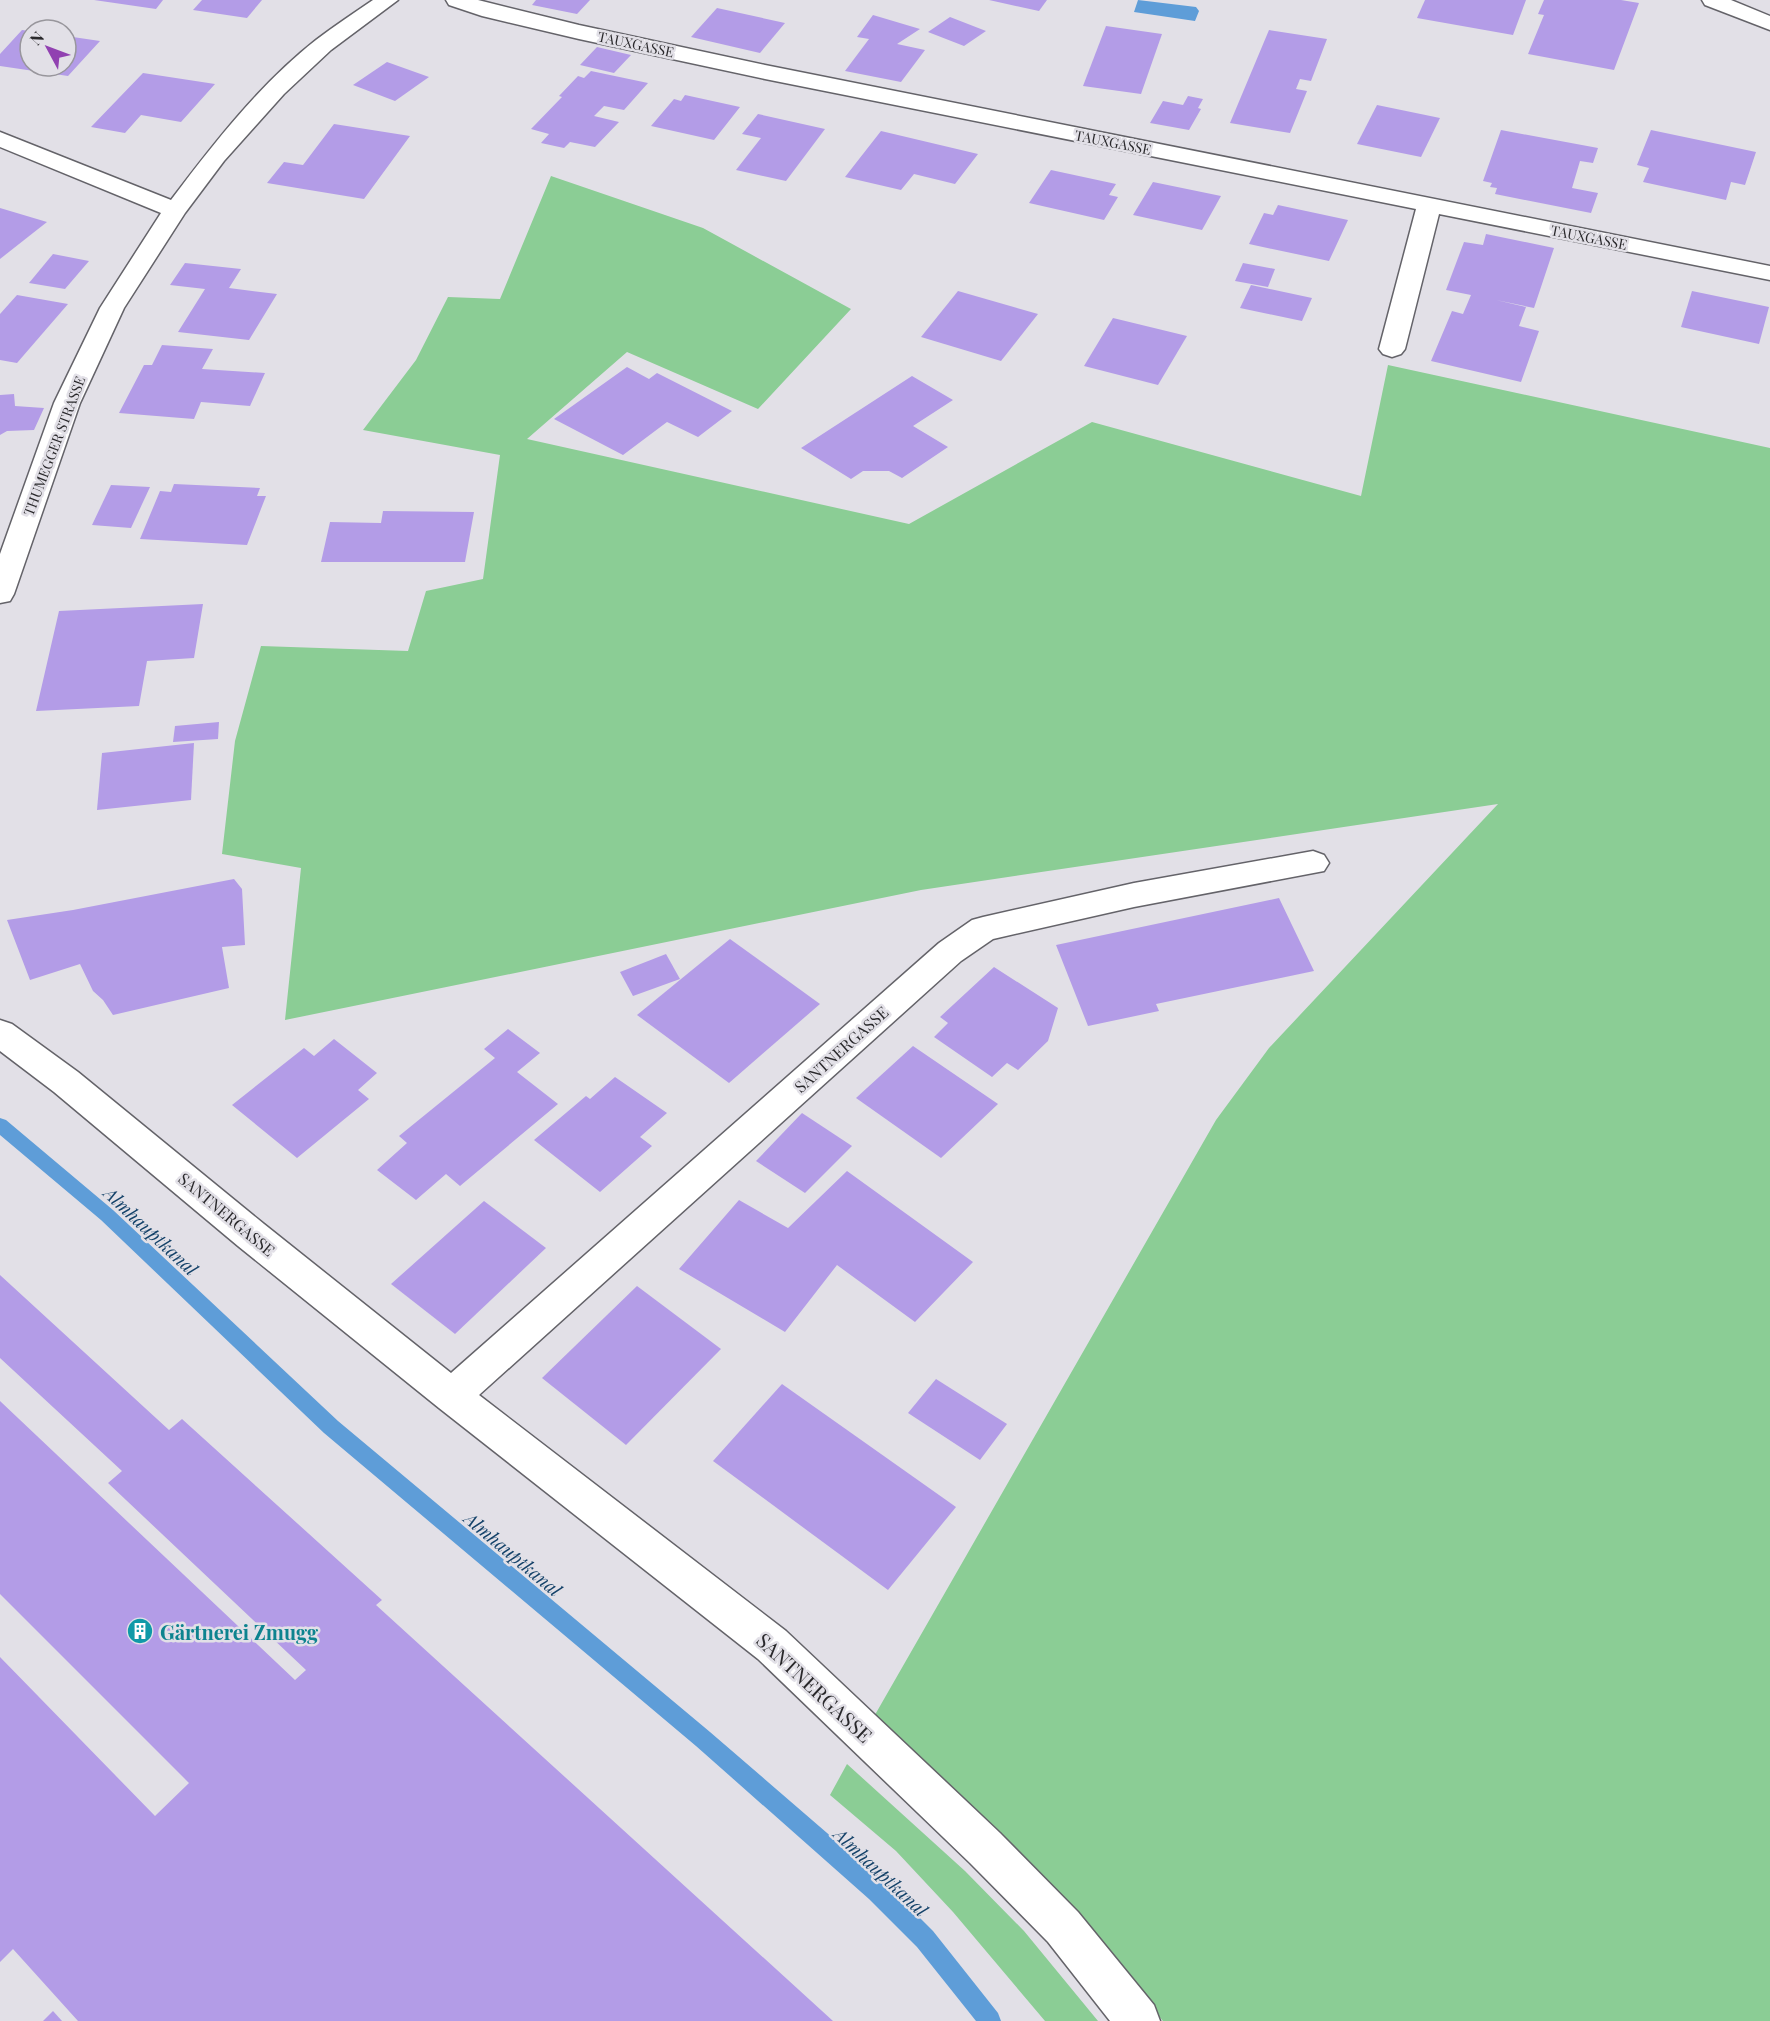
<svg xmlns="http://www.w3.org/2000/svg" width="1770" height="2021" font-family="'Playfair Display',serif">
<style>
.green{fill:#8bcd95}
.water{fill:#5e9dd8}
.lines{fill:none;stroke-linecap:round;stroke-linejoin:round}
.stream{fill:#5e9dd8;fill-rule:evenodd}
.building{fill:#b39ce7}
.minor-casing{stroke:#646369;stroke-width:3}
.minor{fill:#fff;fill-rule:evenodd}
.labels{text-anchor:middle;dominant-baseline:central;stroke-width:5;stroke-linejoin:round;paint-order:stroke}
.far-street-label{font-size:14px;fill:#29282b;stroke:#e2e0e7}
.street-label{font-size:16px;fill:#29282b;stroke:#e2e0e7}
.water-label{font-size:18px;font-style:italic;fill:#144269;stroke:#e2e0e7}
.near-culture-label{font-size:20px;font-weight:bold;fill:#0d838f;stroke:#e2e0e7;text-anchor:start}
.near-street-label{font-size:20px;fill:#29282b;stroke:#e2e0e7}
</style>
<rect width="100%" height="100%" fill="#e2e0e7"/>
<g class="green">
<path d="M 551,176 L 703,228 L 851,309 L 758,409 L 627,352 L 527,439 L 909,524 L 1092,422 L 1361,496 L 1388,365 L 1770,448 L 1770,2021 L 1163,2021 L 1007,1843 L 872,1720 L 1216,1120 L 1269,1048 L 1498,804 L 921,890 L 285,1020 L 301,868 L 222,854 L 235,741 L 261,646 L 408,651 L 426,591 L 483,579 L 500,455 L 363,430 L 416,360 L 448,297 L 500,299 Z"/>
<path d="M 847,1764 L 965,1871 L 1024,1931 L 1098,2021 L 1045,2021 L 953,1912 L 896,1851 L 830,1795 Z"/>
</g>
<path class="water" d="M 1138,0 L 1196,7 L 1199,11 L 1195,21 L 1134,12 Z"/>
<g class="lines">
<path class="stream" d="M 0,1118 L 6,1120 L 113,1210 L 338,1421 L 710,1732 L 885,1883 L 933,1931 L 998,2013 L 1001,2021 L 976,2021 L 917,1947 L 869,1899 L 696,1746 L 324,1433 L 101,1220 L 0,1135 Z"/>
</g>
<g class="building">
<path d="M 94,0 L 163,0 L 156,9 Z"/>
<path d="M 202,0 L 262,0 L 247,18 L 193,10 Z"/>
<path d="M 536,0 L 590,0 L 577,14 L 532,5 Z"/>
<path d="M 989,0 L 1047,0 L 1039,11 Z"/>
<path d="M 1425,0 L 1526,0 L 1513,35 L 1417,18 Z"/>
<path d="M 1544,0 L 1621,0 L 1639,3 L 1614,70 L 1528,54 L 1544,15 L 1538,14 Z"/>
<path d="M 717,8 L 785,23 L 760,53 L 691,37 Z"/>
<path d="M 873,15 L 920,29 L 897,44 L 925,50 L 901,82 L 845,71 L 869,39 L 857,37 Z"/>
<path d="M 950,17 L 986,31 L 964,46 L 928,32 Z"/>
<path d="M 1106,26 L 1162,34 L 1141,94 L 1083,86 Z"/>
<path d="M 22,30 L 30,31 L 30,66 L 66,66 L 66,36 L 100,41 L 68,76 L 0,66 L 0,54 Z"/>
<path d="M 1269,30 L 1327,39 L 1311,81 L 1300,79 L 1296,89 L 1307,91 L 1290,133 L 1230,123 Z"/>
<path d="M 597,47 L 631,55 L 614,73 L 580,65 Z"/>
<path d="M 387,62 L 429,77 L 395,101 L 353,85 Z"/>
<path d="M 591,71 L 648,83 L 624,110 L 604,106 L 594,116 L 619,122 L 595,147 L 570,142 L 564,148 L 541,143 L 549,134 L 531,129 L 562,97 L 559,96 L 578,76 L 584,78 Z"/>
<path d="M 143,73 L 215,84 L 181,122 L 141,115 L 125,133 L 91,127 Z"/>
<path d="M 685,95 L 740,107 L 714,140 L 651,126 L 674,99 L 681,101 Z"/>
<path d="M 1188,96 L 1203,99 L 1198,108 L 1201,109 L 1189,130 L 1150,123 L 1163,101 L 1183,105 Z"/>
<path d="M 1377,105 L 1440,118 L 1421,157 L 1357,144 Z"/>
<path d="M 758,114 L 825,129 L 786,181 L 736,170 L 761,138 L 742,134 Z"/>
<path d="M 334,124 L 410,136 L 364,199 L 267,183 L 284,162 L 303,165 Z"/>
<path d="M 1501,130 L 1598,148 L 1593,163 L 1580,161 L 1572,188 L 1598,193 L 1591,213 L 1495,194 L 1497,188 L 1490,187 L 1492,183 L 1483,181 Z"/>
<path d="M 1651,130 L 1756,152 L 1745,185 L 1731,182 L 1726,200 L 1643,182 L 1649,168 L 1637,165 Z"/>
<path d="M 881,131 L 978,154 L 955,184 L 914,174 L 901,190 L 845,177 Z"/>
<path d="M 1051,170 L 1116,184 L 1109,195 L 1118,197 L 1104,220 L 1029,203 Z"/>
<path d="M 1153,182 L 1221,196 L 1202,230 L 1133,215 Z"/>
<path d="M 1278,205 L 1348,220 L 1329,261 L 1249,244 L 1264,213 L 1273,215 Z"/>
<path d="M 0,208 L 47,222 L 0,259 Z"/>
<path d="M 1486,234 L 1554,248 L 1534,308 L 1496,300 L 1526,307 L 1519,326 L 1539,331 L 1521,382 L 1431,361 L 1452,311 L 1463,314 L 1471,295 L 1446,290 L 1464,242 L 1483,245 Z"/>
<path d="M 53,254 L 89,261 L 65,289 L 29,283 Z"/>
<path d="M 185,263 L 241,269 L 229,288 L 277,294 L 249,340 L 178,332 L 205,289 L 170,285 Z"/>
<path d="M 1243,263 L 1275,269 L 1268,287 L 1235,281 Z"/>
<path d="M 1251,285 L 1312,298 L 1302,321 L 1240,308 Z"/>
<path d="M 958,291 L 1038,314 L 1001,361 L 921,337 Z"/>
<path d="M 1692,291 L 1769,307 L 1759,344 L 1681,327 Z"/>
<path d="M 17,295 L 68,304 L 17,363 L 0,360 L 0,314 Z"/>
<path d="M 1113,318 L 1187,336 L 1158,385 L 1084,366 Z"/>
<path d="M 162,345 L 213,349 L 202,369 L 265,373 L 250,406 L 201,402 L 194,419 L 119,413 L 144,365 L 152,365 Z"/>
<path d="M 627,367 L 649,379 L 657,373 L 732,411 L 698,437 L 667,422 L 623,455 L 554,419 Z"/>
<path d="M 912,376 L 953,400 L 913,426 L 948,447 L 902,478 L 889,471 L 863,471 L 851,479 L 801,448 Z"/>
<path d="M 14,394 L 15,406 L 44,408 L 34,430 L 7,431 L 0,435 L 0,395 Z"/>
<path d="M 174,484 L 260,488 L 257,496 L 266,496 L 247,545 L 140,539 L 160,491 L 171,492 Z"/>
<path d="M 111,485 L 150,487 L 131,528 L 92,525 Z"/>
<path d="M 383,511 L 474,512 L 465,562 L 321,562 L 330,522 L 381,523 Z"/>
<path d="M 203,604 L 194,658 L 147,661 L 139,706 L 36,711 L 59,611 Z"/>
<path d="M 219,722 L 218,739 L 173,742 L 175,726 Z"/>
<path d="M 194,743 L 191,800 L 97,810 L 102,753 Z"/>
<path d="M 234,879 L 242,889 L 245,945 L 222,947 L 229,988 L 113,1015 L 103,1000 L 93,991 L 80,964 L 30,980 L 7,920 L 73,910 Z"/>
<path d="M 1279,898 L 1314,971 L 1156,1004 L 1159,1011 L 1088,1026 L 1056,945 Z"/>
<path d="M 730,939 L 820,1004 L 729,1083 L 637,1015 Z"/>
<path d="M 666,954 L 680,979 L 633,996 L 620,972 Z"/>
<path d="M 994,967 L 1058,1008 L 1048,1041 L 1018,1070 L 1007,1063 L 992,1077 L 934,1037 L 948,1023 L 940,1017 Z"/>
<path d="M 508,1029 L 540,1053 L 517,1072 L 558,1104 L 460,1186 L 446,1174 L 416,1200 L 377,1170 L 407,1143 L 399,1136 L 495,1058 L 484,1049 Z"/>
<path d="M 334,1039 L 377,1073 L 358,1090 L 369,1099 L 297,1158 L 232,1105 L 304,1048 L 314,1056 Z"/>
<path d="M 913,1046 L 998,1104 L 941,1158 L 856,1098 Z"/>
<path d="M 615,1077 L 667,1113 L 640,1137 L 652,1146 L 600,1192 L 534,1140 L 586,1096 L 590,1099 Z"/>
<path d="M 802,1113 L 852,1146 L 805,1193 L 756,1161 Z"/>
<path d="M 847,1171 L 973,1262 L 915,1322 L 837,1265 L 785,1332 L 679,1269 L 739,1200 L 788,1228 Z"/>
<path d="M 484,1201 L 546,1248 L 455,1334 L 391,1284 Z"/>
<path d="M 0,1275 L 169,1430 L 182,1419 L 382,1600 L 376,1605 L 833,2021 L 78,2021 L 13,1949 L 0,1962 L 0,1657 L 155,1816 L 189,1783 L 0,1594 L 0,1401 L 295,1680 L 306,1670 L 108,1483 L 122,1471 L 0,1358 Z"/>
<path d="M 637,1286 L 721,1349 L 626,1445 L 542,1378 Z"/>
<path d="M 936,1379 L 1007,1424 L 980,1460 L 908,1413 Z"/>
<path d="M 782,1384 L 956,1507 L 888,1590 L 713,1461 Z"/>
<path d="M 53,2011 L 62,2021 L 43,2021 Z"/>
</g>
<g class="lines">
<g class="minor-casing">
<g id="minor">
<path d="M 373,0 L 398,0 L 331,50 L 284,94 L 224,161 L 185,213 L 124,308 L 80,403 L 14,594 L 10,601 L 0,603 L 0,554 L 54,403 L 100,308 L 161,213 L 0,147 L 0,132 L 171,200 C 214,143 260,84 316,40 C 334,26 354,13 373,0 Z"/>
<path d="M 446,0 L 478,0 L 579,25 L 765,65 L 1770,266 L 1770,280 L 1439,214 L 1405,349 L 1401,354 L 1392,357 L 1383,354 L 1379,349 L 1416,209 L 765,79 L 579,39 L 482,16 L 449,5 Z"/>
<path d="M 1702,0 L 1731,0 L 1770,16 L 1770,30 L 1705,5 Z"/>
<path d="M 1313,851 L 1324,855 L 1329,863 L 1324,871 L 1134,907 L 993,939 L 961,961 L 479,1395 L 786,1631 L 1000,1833 L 1078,1912 L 1154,2005 L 1160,2021 L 1110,2021 L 1048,1942 L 970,1863 L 758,1659 L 439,1408 L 238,1246 L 54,1092 L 0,1051 L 0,1020 L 12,1024 L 78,1072 L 264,1224 L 451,1373 L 939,943 L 972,920 L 983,917 L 1134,883 Z"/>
</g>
</g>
<use href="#minor" class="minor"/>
</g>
<defs>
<g id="building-disc" transform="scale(1.35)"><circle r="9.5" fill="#0f9aa8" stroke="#e2e0e7"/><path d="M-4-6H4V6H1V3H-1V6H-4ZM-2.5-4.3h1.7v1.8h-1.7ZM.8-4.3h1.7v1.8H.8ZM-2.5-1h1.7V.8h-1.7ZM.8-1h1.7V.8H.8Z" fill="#fff"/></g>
</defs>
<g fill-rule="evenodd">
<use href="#building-disc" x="140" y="1631"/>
</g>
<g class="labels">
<g class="far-street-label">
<text transform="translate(636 44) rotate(12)">TAUXGASSE</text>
<text transform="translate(1113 142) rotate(11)">TAUXGASSE</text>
<text transform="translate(1589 237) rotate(11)">TAUXGASSE</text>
<text transform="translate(54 446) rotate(-69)">THUMEGGER STRASSE</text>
</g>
<g class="street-label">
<text transform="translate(841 1049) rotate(-42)">SANTNERGASSE</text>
<text transform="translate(227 1214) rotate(40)">SANTNERGASSE</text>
</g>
<g class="water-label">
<text transform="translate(151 1231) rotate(43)">Almhauptkanal</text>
<text transform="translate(513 1554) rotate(40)">Almhauptkanal</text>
<text transform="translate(881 1872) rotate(43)">Almhauptkanal</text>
</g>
<g class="near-culture-label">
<text x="160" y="1631">Gärtnerei Zmugg</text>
</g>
<g class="near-street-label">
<text transform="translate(815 1687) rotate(43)">SANTNERGASSE</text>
</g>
</g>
<g transform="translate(48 48) rotate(311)"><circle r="28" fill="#e2e0e7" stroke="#98969c" stroke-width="1.5"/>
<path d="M0-4.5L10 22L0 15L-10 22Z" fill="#9141b1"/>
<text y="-9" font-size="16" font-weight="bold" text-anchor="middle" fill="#29282b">N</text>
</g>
</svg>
